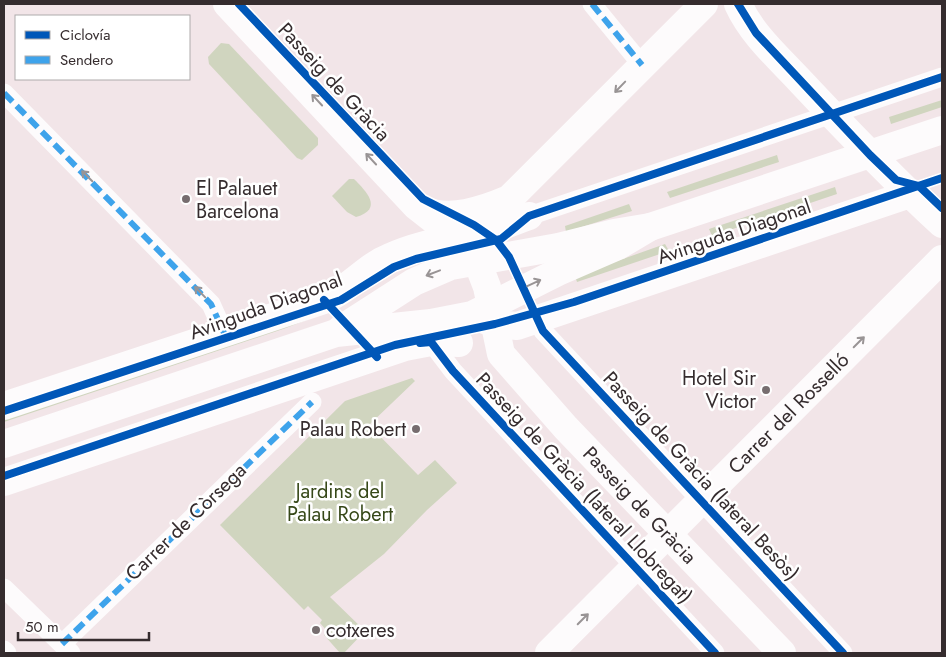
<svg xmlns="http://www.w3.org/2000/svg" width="946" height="657" font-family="Jost,sans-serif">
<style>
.green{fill:#d0d5bf}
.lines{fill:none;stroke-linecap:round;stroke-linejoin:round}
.street{stroke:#fdfbfc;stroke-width:19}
.secondary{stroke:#fdfbfc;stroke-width:28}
.quiet{stroke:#3ea3eb;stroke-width:6;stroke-dasharray:12 6;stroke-linecap:butt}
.cycleway-casing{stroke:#fff;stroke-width:11}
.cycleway{stroke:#0057b8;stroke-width:8}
.oneway{stroke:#999495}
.poi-dot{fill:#776d6f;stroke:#fff;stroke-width:2}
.labels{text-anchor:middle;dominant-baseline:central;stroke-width:5;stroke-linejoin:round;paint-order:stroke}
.street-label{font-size:20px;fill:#352c2e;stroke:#fff}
.poi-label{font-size:20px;fill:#352c2e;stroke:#fff;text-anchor:start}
.park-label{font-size:20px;fill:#364818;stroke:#fff}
</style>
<rect width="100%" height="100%" fill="#f2e5e8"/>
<g class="green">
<path d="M 221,43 L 229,44 L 318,138 L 318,145 L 302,160 L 297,158 L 209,64 L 208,57 Z"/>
<path d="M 942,100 L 942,107 L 891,124 L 889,117 Z"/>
<path d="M 777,155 L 779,162 L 670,198 L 667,192 Z"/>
<path d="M 349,179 L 354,179 C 366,191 384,209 356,217 L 347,212 L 332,196 Z"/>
<path d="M 835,187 L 837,194 L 712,236 L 709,229 Z"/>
<path d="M 629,204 L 632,211 L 566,232 L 565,226 Z"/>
<path d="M 665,244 L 669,251 L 577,282 L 575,276 Z"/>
<path d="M 309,319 L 286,328 L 4,422 L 4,416 Z"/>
<path d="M 412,378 L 415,381 L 369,425 L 418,475 L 435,460 L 457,483 L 427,510 L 384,554 L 330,597 L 365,631 L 344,653 L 340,653 L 324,635 L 327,631 L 320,623 L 322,620 L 308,606 L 304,610 L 220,525 L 345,401 Z"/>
</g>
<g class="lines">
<g class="street">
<path d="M 592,4 L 642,65"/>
<path d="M 4,93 L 211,304 L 224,333"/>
<path d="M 529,216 L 942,77"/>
<path d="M 537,319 L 543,331 L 843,653"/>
<path d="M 431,342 L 453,371 L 715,653"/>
<path d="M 4,588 L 71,653"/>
<path d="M 62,644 L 312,402"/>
<path d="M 4,650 L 7,653"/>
</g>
<g class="secondary">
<path id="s1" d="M 227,4 L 416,206 L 467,246 L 477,261 L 487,287 L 501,354 L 566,428 L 782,653"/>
<path d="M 738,4 C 752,35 779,58 802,83 C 848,132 893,179 942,224"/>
<path d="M 422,209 C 449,222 483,210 509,199 L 704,4"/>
<path d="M 479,318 L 495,324 L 517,326 L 910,194"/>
<path d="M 341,329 L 414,282 L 451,266 L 558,247 L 614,233 L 650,227 L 942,130"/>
<path d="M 4,406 L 324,300 C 349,290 365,267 390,257 C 421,243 454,239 486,231 C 501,227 515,221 529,216"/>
<path d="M 4,444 L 336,333 L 431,323 L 472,315 L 558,272 L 618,246 L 650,227"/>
<path d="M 4,482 L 405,347 L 431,342 L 459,343"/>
<path id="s2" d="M 549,653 L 942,259"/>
</g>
<g class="quiet">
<path d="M 592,4 L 642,65"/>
<path d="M 4,93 L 211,304 L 224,333"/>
<path d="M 62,644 L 312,402"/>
</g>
<g class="cycleway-casing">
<g id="cycleway">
<path d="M 239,4 L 423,199 L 474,225 L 496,240 L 509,257 L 543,331 L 843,653"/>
<path d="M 738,4 L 756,33 L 870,155 L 896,180 L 919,186 L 942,208"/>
<path d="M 324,300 L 377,357"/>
<path d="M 420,343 L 431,342 L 453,371 L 715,653"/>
<path d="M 4,411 L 341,300 L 394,267 L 416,259 L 501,239 L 529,216 L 942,77"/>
<path d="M 4,476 L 395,345 L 495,324 L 574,302 L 942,178"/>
</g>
</g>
<use href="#cycleway" class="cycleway"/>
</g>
<defs><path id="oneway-shaft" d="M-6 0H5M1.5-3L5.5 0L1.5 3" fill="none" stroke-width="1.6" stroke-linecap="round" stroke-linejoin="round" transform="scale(1.25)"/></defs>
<g class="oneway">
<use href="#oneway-shaft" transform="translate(620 87) rotate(134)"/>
<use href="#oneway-shaft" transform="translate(317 100) rotate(-133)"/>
<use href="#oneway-shaft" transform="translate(371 159) rotate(-133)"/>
<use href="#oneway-shaft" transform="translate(87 176) rotate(-135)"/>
<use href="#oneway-shaft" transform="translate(433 273) rotate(159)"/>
<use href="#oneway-shaft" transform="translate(534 283) rotate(-25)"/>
<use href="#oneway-shaft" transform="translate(200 292) rotate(-134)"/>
<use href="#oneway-shaft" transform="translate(859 342) rotate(-45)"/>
<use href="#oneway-shaft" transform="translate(583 619) rotate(-45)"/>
</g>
<g class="poi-dot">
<circle cx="186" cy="199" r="5"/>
<circle cx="766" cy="390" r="5"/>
<circle cx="416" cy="429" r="5"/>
<circle cx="316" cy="630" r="5"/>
</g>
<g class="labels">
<g class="street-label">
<text transform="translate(334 82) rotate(47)">Passeig de Gràcia</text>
<text transform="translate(734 232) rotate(-19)">Avinguda Diagonal</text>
<text transform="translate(266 306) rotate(-20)">Avinguda Diagonal</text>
<text stroke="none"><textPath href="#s2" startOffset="339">Carrer del Rosselló</textPath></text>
<text transform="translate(701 476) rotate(47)">Passeig de Gràcia (lateral Besòs)</text>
<text transform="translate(584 488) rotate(47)">Passeig de Gràcia (lateral Llobregat)</text>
<text stroke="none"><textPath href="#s1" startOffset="661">Passeig de Gràcia</textPath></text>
<text transform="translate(186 522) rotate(-44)">Carrer de Còrsega</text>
</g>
<g class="poi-label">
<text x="196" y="188">El Palauet<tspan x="196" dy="23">Barcelona</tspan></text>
<text x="756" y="378" text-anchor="end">Hotel Sir<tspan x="756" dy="23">Victor</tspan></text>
<text x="406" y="429" text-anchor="end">Palau Robert</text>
<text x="326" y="630">cotxeres</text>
</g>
<g class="park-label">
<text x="340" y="491">Jardins del<tspan x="340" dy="23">Palau Robert</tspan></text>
</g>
</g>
<rect width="946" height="657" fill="none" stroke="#352c2e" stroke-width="10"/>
<rect x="15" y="15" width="175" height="65" fill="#ffffff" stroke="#aeabab"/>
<rect x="25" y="31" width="25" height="8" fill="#0057b8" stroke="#aeabab"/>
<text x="60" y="40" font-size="15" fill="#352c2e">Ciclovía</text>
<rect x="25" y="56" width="25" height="8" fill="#3ea3eb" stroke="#aeabab"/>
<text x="60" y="65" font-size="15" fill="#352c2e">Sendero</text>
<path d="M18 632v8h131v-8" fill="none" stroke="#352c2e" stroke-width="2.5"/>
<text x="25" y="632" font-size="15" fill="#352c2e" stroke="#ffffff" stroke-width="4" paint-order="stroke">50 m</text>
</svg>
